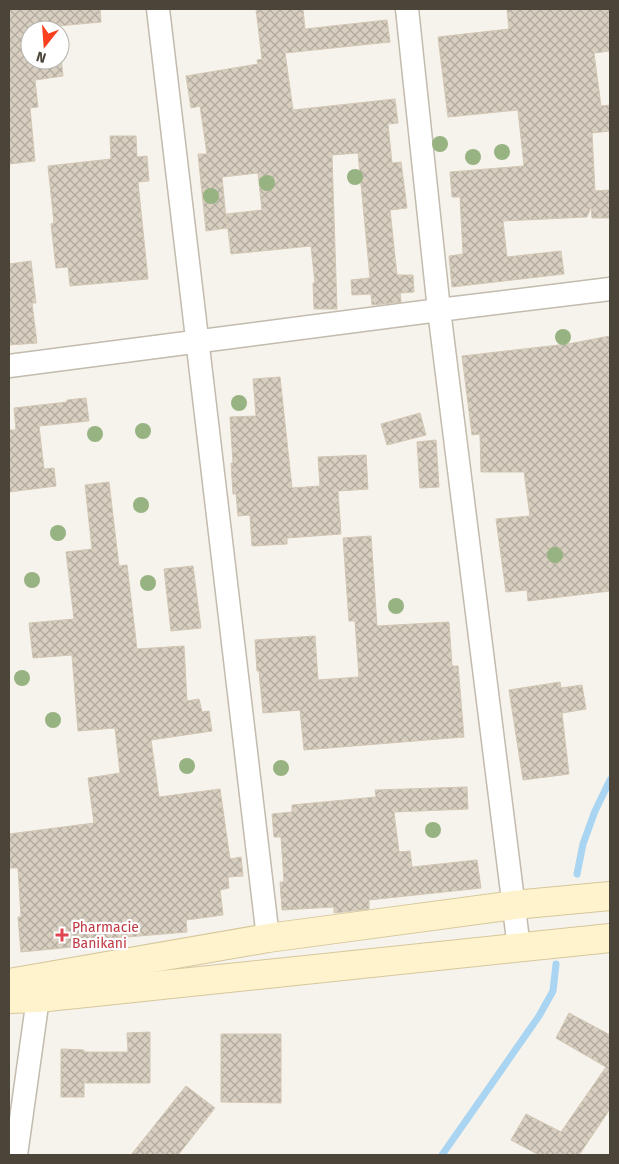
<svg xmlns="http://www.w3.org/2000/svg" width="619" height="1164" font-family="'Fira Sans',sans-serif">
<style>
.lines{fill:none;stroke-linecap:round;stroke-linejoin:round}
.stream{stroke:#a9d4f2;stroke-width:7}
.building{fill:url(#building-cross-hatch);stroke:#d3c7b4}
.street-casing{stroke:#c2bbae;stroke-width:25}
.secondary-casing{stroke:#d6c79b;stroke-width:30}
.street{stroke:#fff;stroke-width:22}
.secondary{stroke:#fff3cd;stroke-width:28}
.tree{fill:#97b381}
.health-dot{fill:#e0444e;stroke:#fff;stroke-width:2}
.labels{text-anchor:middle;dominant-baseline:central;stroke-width:4.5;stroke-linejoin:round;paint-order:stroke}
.health-label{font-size:14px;fill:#be3a42;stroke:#fff;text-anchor:start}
</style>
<defs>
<pattern id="building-cross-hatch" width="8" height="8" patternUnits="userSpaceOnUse" patternTransform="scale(1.25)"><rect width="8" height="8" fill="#d8cfc1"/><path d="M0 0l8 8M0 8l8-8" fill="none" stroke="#b1aa9e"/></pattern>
</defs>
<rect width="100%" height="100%" fill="#f6f3ec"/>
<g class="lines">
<g class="stream">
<path d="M 577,874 L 583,844 L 595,811 L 610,780"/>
<path d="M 442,1155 L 539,1016 L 553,991 L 556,964"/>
</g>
</g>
<g class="building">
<path d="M 9,9 L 100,9 L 101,22 L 58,26 L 58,30 L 30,30 L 30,60 L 60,60 L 60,48 L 63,76 L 35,80 L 38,107 L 30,108 L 35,161 L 9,164 Z"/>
<path d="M 256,9 L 303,9 L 305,29 L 387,20 L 390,42 L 285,53 L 293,110 L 395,99 L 398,123 L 388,124 L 392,163 L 401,162 L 407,208 L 390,210 L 397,275 L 413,275 L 414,292 L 400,293 L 401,302 L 372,305 L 371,294 L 352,295 L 351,280 L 370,278 L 358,153 L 332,155 L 337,309 L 314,309 L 313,283 L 315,283 L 311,246 L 231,254 L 226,214 L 262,210 L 258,173 L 222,177 L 227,228 L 206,231 L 198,154 L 207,154 L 200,106 L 191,108 L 186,76 L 258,64 L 257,60 L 262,59 Z"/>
<path d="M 507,9 L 610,9 L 610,51 L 594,53 L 601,106 L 610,105 L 610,131 L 592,133 L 595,191 L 610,190 L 610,218 L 592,218 L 591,207 L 587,217 L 503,221 L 507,257 L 561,251 L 564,274 L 452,287 L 449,256 L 463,254 L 460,197 L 452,197 L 450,172 L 524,166 L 518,110 L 448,117 L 438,37 L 509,29 Z"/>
<path d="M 110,136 L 136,136 L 137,157 L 147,156 L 149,181 L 138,182 L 148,279 L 70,286 L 68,267 L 56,268 L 51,224 L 54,223 L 48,166 L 111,159 Z"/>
<path d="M 31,261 L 36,303 L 32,303 L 37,343 L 9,345 L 9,264 Z"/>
<path d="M 610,336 L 610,591 L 528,601 L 527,590 L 506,592 L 496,519 L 530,516 L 524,472 L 481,472 L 480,434 L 472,435 L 462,356 L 568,344 Z"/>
<path d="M 280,377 L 292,488 L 320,486 L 318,457 L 366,455 L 368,489 L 338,491 L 341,534 L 287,538 L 287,544 L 252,546 L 250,515 L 238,516 L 236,494 L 233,494 L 231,463 L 233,463 L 230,417 L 256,416 L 253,379 Z"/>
<path d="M 86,398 L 89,421 L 39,426 L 44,469 L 54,468 L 56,486 L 9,492 L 9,430 L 16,430 L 14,408 L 67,402 L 67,400 Z"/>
<path d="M 420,413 L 426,435 L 387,445 L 381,424 Z"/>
<path d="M 436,440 L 439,487 L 420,488 L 417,442 Z"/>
<path d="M 109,482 L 119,566 L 127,565 L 137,649 L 184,646 L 187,701 L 199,699 L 202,712 L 209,711 L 212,731 L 151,740 L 159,797 L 220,789 L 230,859 L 241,857 L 243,876 L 228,877 L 229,888 L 220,890 L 223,915 L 186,920 L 187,932 L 103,939 L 103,944 L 21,952 L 18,917 L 21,917 L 18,868 L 9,868 L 9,834 L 94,823 L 88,778 L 120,773 L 115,728 L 78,731 L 72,655 L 33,658 L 29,623 L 74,619 L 66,552 L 92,549 L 85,485 Z"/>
<path d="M 371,536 L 377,626 L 449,622 L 452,666 L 458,666 L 464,737 L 304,750 L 300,710 L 263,713 L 259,671 L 257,671 L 255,640 L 315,636 L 318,680 L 359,677 L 355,621 L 349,621 L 343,538 Z"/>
<path d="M 193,566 L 201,628 L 171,631 L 164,569 Z"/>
<path d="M 560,682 L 561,688 L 582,685 L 586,709 L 562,713 L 569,774 L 523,780 L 509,690 Z"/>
<path d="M 467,787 L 468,809 L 394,812 L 399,852 L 410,851 L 412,867 L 477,860 L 481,888 L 369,900 L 369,909 L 334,913 L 334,907 L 282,910 L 280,882 L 284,882 L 281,837 L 274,837 L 272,814 L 292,812 L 292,805 L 376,797 L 375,790 Z"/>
<path d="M 569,1013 L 610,1035 L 610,1109 L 579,1155 L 539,1155 L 511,1140 L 526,1114 L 561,1132 L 606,1067 L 556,1038 Z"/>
<path d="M 150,1032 L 150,1083 L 84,1083 L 84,1097 L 61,1097 L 61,1049 L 84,1050 L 84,1052 L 128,1052 L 127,1033 Z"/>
<path d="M 221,1034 L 281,1034 L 281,1103 L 221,1102 Z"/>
<path d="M 186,1086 L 215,1108 L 178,1155 L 131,1155 Z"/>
</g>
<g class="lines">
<g class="street-casing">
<g id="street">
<path d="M 158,9 L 268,938"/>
<path d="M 407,9 L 439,310 L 519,948"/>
<path d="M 9,366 L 439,310 L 610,289"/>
<path d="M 16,1155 L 38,998"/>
</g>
</g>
<g class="secondary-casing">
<g id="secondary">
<path d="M 9,983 L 268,938 L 514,905 L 610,896"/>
<path d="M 9,999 L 38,998 L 610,938"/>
</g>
</g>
<use href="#street" class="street"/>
<use href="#secondary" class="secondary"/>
</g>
<g class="tree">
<circle cx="440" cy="144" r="8"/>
<circle cx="502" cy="152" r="8"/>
<circle cx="473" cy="157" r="8"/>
<circle cx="355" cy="177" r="8"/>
<circle cx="267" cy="183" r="8"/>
<circle cx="211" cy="196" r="8"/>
<circle cx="563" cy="337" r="8"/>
<circle cx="239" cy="403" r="8"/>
<circle cx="143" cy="431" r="8"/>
<circle cx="95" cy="434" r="8"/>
<circle cx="141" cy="505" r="8"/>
<circle cx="58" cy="533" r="8"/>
<circle cx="555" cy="555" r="8"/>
<circle cx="32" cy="580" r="8"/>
<circle cx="148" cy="583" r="8"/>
<circle cx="396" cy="606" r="8"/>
<circle cx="22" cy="678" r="8"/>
<circle cx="53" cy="720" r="8"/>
<circle cx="187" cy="766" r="8"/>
<circle cx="281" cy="768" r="8"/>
<circle cx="433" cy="830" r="8"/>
</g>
<path class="health-dot" d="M59.5 927.5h5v5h5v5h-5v5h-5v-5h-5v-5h5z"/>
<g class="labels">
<g class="health-label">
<text x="72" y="927">Pharmacie<tspan x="72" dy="16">Banikani</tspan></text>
</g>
</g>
<rect width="619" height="1164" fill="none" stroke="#4b4439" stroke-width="20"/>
<g transform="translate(45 45) rotate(197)"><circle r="24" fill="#ffffff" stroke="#b7b4b0"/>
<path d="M0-4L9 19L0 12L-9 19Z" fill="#fc3f1d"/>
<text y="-8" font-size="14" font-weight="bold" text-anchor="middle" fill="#4b4439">N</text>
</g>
</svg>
